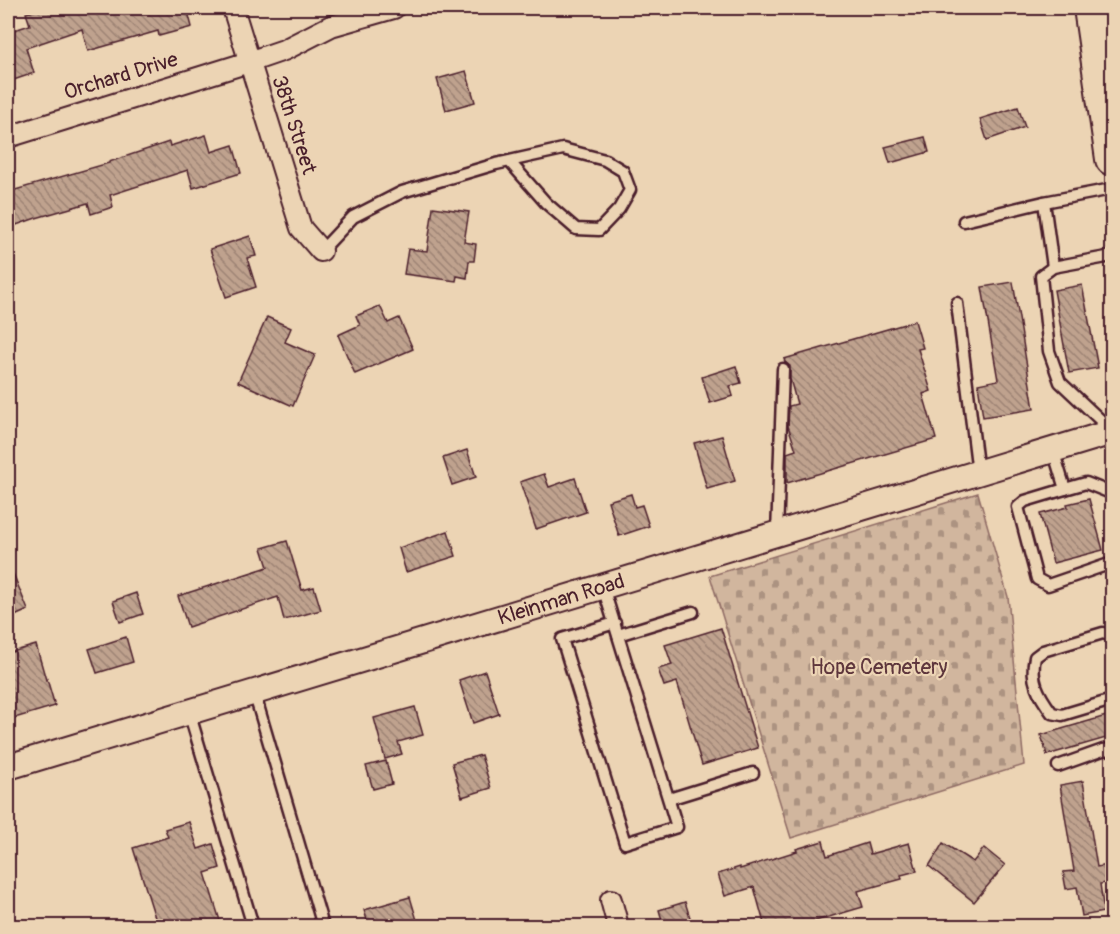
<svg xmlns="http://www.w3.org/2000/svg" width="1120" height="934" font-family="Pangolin,sans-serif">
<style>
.cemetery{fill:url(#cemetery-stones);stroke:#8e6a64;stroke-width:1.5}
.building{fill:url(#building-back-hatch);stroke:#4a1f2b;stroke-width:1.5}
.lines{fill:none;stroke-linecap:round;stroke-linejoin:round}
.service-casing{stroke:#4a1f2b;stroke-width:15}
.minor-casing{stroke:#4a1f2b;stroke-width:24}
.tertiary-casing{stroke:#4a1f2b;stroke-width:28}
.primary-casing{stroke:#4a1f2b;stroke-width:36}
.service{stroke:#ecd4b4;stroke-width:10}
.minor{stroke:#ecd4b4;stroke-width:20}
.tertiary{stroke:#ecd4b4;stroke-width:24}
.primary{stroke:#ecd4b4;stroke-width:32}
.labels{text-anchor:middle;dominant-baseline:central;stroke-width:4.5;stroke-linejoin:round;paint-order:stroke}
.street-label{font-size:21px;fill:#4a1f2b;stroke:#ecd4b4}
.park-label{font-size:21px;fill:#5e363c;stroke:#ecd4b4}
</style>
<defs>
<pattern id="cemetery-stones" width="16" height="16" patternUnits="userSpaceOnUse" patternTransform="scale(1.5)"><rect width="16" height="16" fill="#d1b69e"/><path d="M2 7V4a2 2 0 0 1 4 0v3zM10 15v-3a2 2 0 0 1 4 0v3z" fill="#ac9381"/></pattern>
<pattern id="building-back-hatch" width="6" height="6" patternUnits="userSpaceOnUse" patternTransform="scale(1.5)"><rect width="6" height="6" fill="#bfa28e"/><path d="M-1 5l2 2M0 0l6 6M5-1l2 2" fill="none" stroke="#9d8374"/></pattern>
</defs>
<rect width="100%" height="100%" fill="#ecd4b4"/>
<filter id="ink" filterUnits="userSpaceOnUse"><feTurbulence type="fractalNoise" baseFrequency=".0167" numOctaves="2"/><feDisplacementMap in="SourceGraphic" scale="12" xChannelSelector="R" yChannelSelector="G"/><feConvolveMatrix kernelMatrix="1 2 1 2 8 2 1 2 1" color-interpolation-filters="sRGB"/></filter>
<g filter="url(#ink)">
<path class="cemetery" d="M 978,493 L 1008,597 L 1024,765 L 791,838 L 710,576 Z"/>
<g class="building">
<path d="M 45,8 L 187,8 L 192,27 L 159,36 L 158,31 L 88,51 L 82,29 L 26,48 L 34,73 L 8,82 L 8,32 L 30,25 L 26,13 Z"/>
<path d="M 466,71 L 475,102 L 446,110 L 437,79 Z"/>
<path d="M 1018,107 L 1025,127 L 987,140 L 980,119 Z"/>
<path d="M 206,135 L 211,152 L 233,145 L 241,173 L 193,188 L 188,170 L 110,195 L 113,207 L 91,214 L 88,203 L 36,218 L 8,228 L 8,192 L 109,163 L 109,162 L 169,142 L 170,146 Z"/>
<path d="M 925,137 L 929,152 L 890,163 L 885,147 Z"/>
<path d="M 433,207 L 469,212 L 464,242 L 476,244 L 474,261 L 469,261 L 467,278 L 457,276 L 456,281 L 404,274 L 408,249 L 427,251 Z"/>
<path d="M 250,236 L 256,256 L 247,258 L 256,287 L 226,297 L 210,249 Z"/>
<path d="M 1013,282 L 1034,409 L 983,417 L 978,384 L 998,380 L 982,287 Z"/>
<path d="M 1082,285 L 1098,368 L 1069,373 L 1054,290 Z"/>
<path d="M 380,306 L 388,323 L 399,318 L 413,349 L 355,374 L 338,335 L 360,325 L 356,316 Z"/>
<path d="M 267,317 L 291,328 L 285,342 L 315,355 L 293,406 L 238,382 Z"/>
<path d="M 915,321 L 923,348 L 918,349 L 931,391 L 923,394 L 936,439 L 787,483 L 787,453 L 796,450 L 788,426 L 789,406 L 797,404 L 790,379 L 790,366 L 785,362 L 784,359 Z"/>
<path d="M 736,366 L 741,383 L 730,386 L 733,396 L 710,403 L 702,377 Z"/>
<path d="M 722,436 L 735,481 L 707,489 L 694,443 Z"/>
<path d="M 467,450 L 476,477 L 452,485 L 443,458 Z"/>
<path d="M 544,474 L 549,487 L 575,478 L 586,512 L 536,529 L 520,482 Z"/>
<path d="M 631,494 L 635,507 L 642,505 L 649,526 L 619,536 L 608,501 Z"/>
<path d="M 1089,499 L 1103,550 L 1053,563 L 1040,514 L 1068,507 L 1067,504 Z"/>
<path d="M 448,531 L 456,556 L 406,572 L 399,548 Z"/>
<path d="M 287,541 L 302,590 L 314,587 L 321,610 L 284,620 L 278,597 L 188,627 L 178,596 L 268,567 L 262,548 Z"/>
<path d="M 8,561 L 28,610 L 8,619 Z"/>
<path d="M 136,593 L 143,614 L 120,622 L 113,601 Z"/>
<path d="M 721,628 L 758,748 L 702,765 L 677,682 L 664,686 L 658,669 L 672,665 L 665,645 Z"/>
<path d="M 126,637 L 133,662 L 97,673 L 89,649 Z"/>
<path d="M 36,645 L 46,680 L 47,679 L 55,706 L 8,720 L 8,653 Z"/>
<path d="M 485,671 L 499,714 L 473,723 L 459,680 Z"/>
<path d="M 415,707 L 423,735 L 398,742 L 402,754 L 385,759 L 374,718 Z"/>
<path d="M 1113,714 L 1113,736 L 1047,755 L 1041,735 Z"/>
<path d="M 481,755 L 491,788 L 462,797 L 452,763 Z"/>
<path d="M 386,761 L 392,784 L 373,789 L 366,766 Z"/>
<path d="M 1083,781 L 1097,867 L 1108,865 L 1111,882 L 1100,884 L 1104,912 L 1082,916 L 1077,887 L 1066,889 L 1063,872 L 1074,871 L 1060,785 Z"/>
<path d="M 189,822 L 198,849 L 213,844 L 220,868 L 205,873 L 222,927 L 158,927 L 133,848 L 168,837 L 165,829 Z"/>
<path d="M 823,841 L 827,856 L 867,843 L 870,854 L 909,843 L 917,871 L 901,875 L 902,879 L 858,891 L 863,907 L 795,927 L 765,927 L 754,887 L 725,896 L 718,874 L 740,867 L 740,869 L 797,851 L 796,849 Z"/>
<path d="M 943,843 L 973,862 L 984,848 L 1005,865 L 974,902 L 929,866 Z"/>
<path d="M 410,897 L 419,927 L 369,927 L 364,910 Z"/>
<path d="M 685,902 L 693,927 L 664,927 L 659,910 Z"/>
</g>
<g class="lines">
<g class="service-casing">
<g id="service">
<path d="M 1044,202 L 1053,267"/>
<path d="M 964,221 L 1044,202 L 1112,189"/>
<path d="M 321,251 L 353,217 L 402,192 L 496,164 L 563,149 L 605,160 L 623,171 L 630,190 L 619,209 L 599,230 L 576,229 L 546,203 L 509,161"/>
<path d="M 957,303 L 978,473"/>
<path d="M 1112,431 L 1060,382 L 1049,351 L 1041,276 L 1053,267 L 1112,256"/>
<path d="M 1053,450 L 1065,489 L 1086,483 L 1106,491 L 1112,490"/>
<path d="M 1065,489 L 1025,501 L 1018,507 L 1037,579 L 1048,585 L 1112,563"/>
<path d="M 777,534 L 783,369"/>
<path d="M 603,587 L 677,827 L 625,843 L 562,639 L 615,623"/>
<path d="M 618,635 L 693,612"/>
<path d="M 1112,636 L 1103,633 L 1043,651 L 1035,657 C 1030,680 1038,694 1052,713 L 1062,715 L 1112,700"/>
<path d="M 254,692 L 323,926"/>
<path d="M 189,712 L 253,926"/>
<path d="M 1058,766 L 1103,750 L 1112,749"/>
<path d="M 669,799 L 753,773"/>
</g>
</g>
<g class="minor-casing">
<g id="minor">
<path d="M 233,8 L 301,228 L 321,251"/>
<path d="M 8,137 L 249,62 L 284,50 L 331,26 L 394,8"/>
<path d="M 611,900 L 618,926"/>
</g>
</g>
<g class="tertiary-casing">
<g id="tertiary">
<path id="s1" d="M 8,767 L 1112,432"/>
</g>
</g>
<g class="primary-casing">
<path id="primary" d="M 1090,8 L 1112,159"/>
</g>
<use href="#service" class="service"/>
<use href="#minor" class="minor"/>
<use href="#tertiary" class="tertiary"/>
<use href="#primary" class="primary"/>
</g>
</g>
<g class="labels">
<g class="street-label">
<text transform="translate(121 76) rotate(-17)">Orchard Drive</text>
<text transform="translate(294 125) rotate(72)">38th Street</text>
<text stroke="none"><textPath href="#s1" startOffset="578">Kleinman Road</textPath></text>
</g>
<g class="park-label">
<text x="879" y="667">Hope Cemetery</text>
</g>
</g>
<rect width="1120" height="934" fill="none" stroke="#ecd4b4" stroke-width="30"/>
<rect x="15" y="15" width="1090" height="904" fill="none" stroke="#4a1f2b" stroke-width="2" filter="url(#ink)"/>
</svg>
